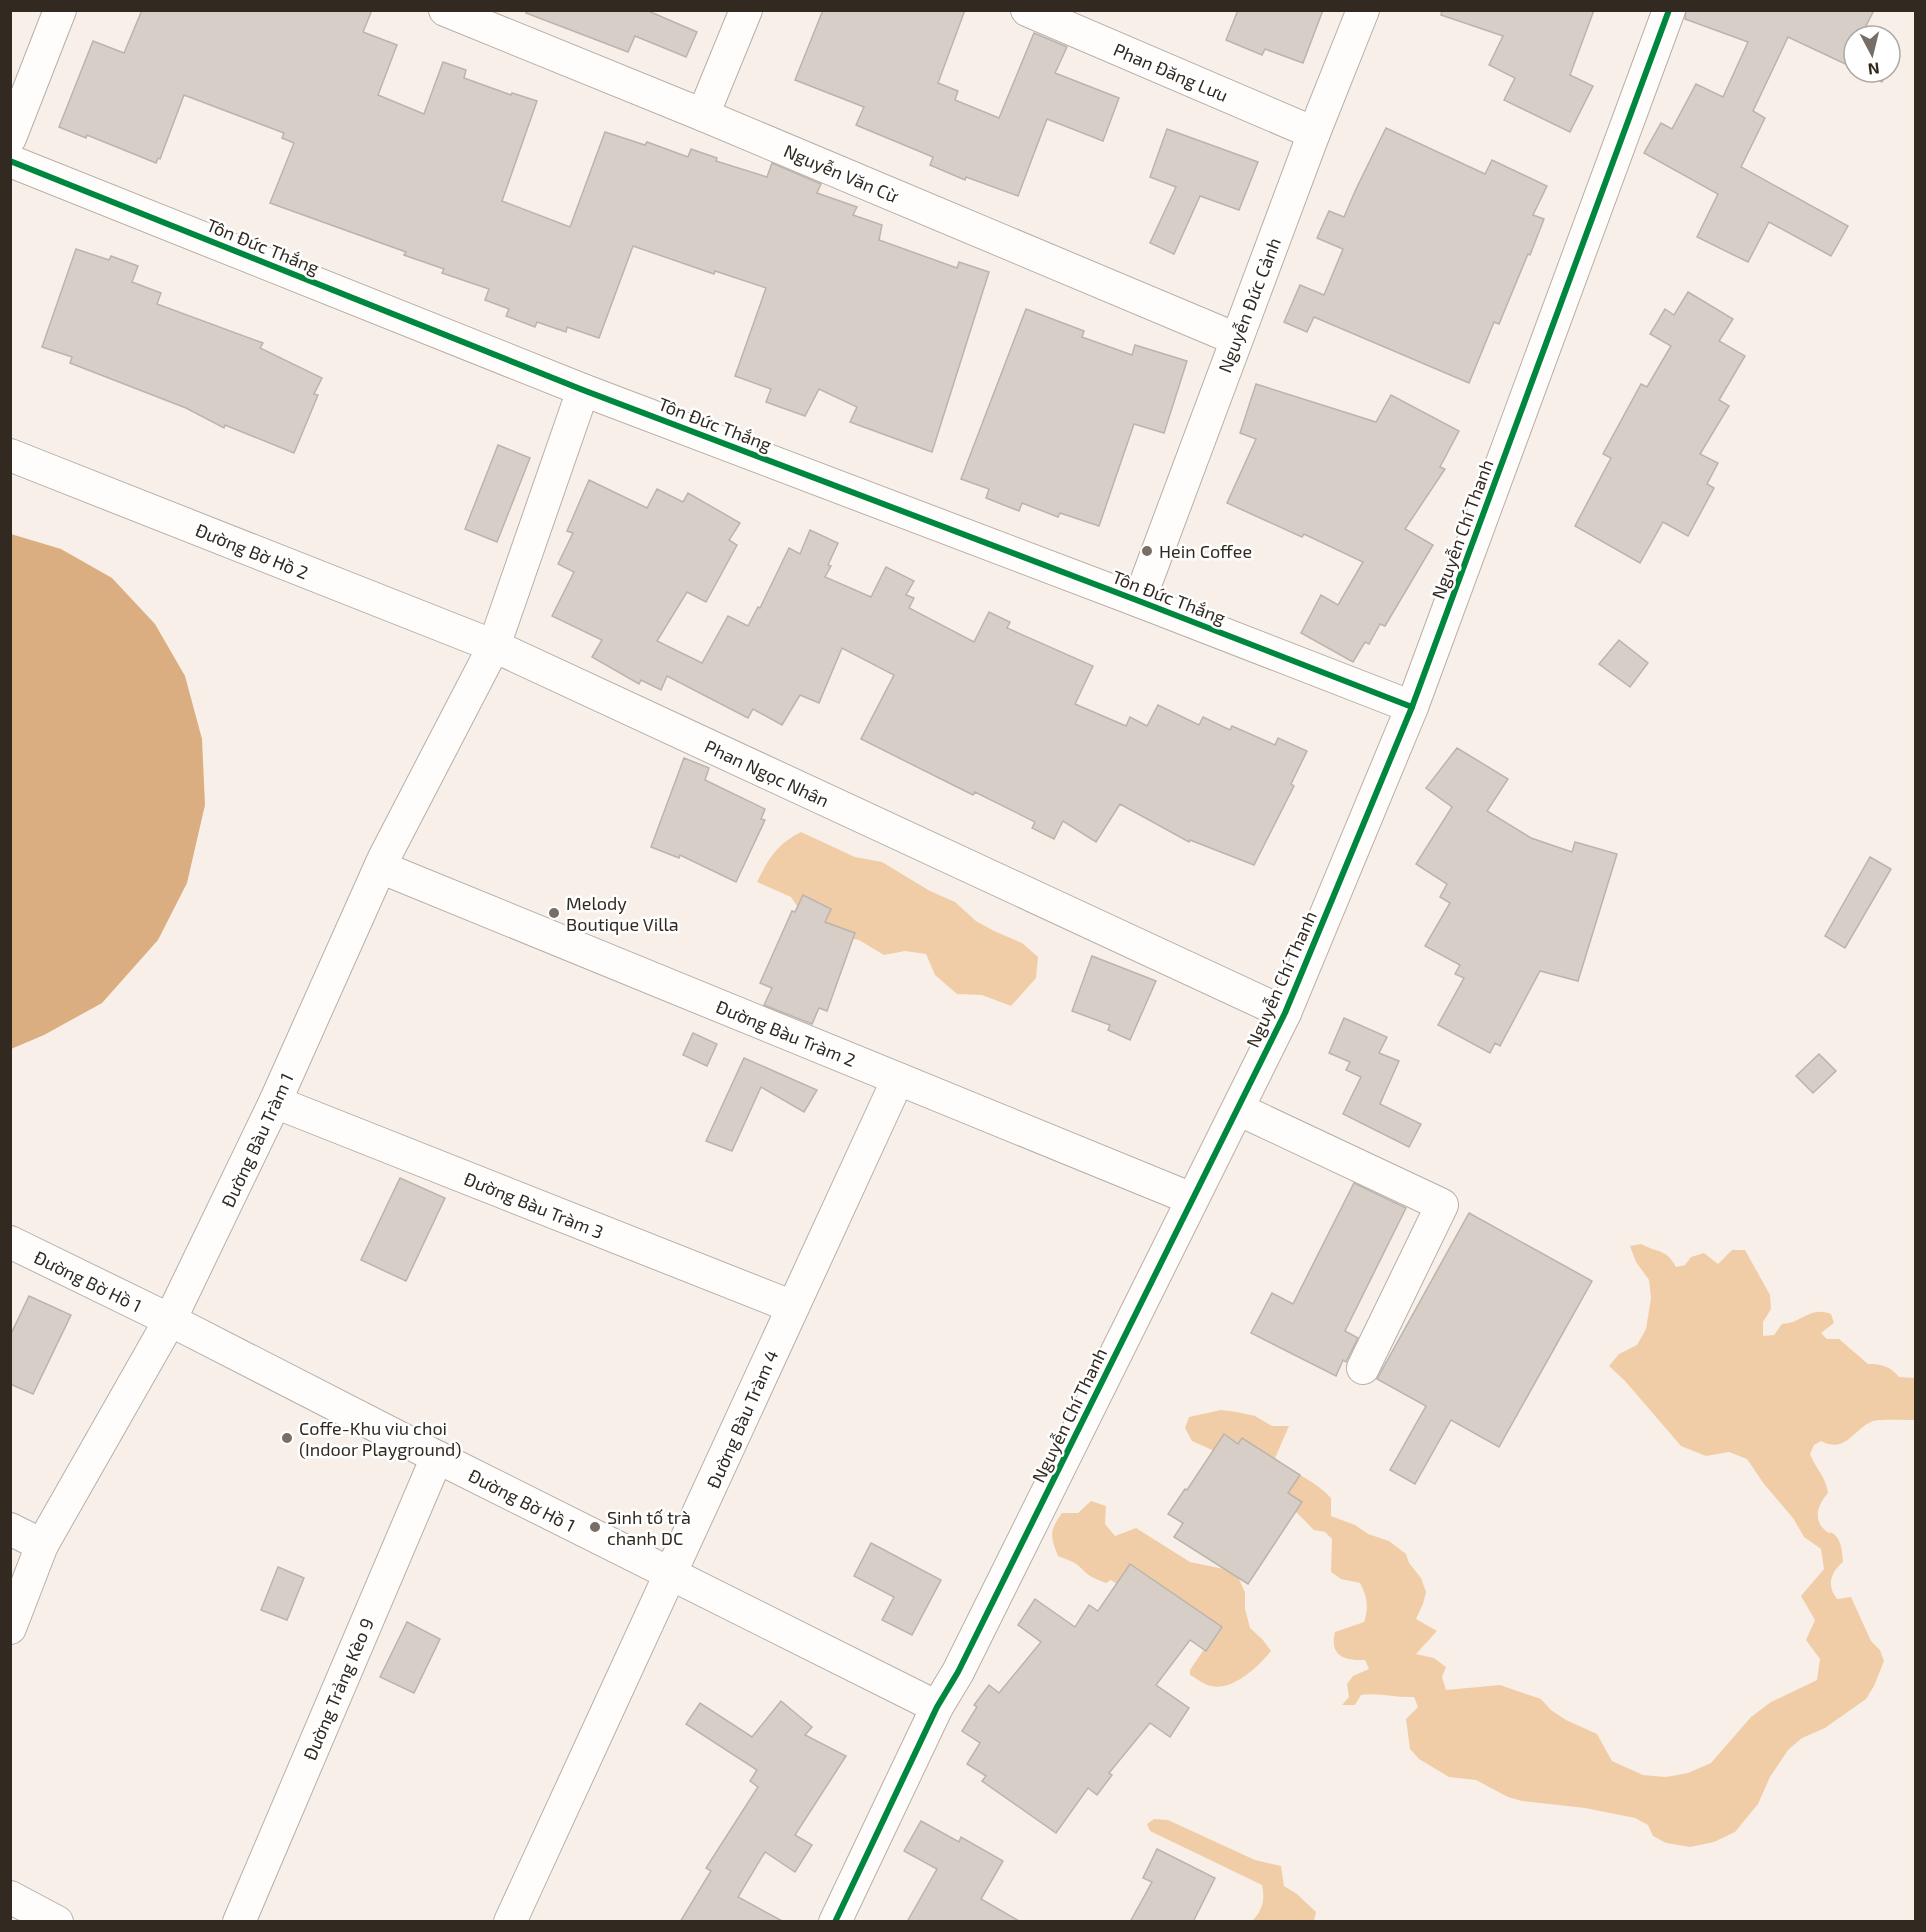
<svg xmlns="http://www.w3.org/2000/svg" width="1926" height="1932" font-family="'Exo 2',sans-serif">
<style>
.forest{fill:#f1cda7}
.water{fill:#daae80}
.building{fill:#d7cfc7;stroke:#bbb4ac;stroke-width:1.5}
.lines{fill:none;stroke-linecap:round;stroke-linejoin:round}
.minor-casing{stroke:#b7afa8;stroke-width:34}
.minor{stroke:#fefdfc;stroke-width:32}
.cycleway-casing{stroke:#fff;stroke-width:10}
.cycleway{stroke:#00873e;stroke-width:6}
.poi-dot{fill:#776f67;stroke:#fff;stroke-width:2}
.labels{text-anchor:middle;dominant-baseline:central;stroke-width:5;stroke-linejoin:round;paint-order:stroke}
.street-label{font-size:18px;fill:#322921;stroke:#fff}
.poi-label{font-size:18px;fill:#322921;stroke:#fff;text-anchor:start}
</style>
<rect width="100%" height="100%" fill="#f8f0e8"/>
<g class="forest">
<path d="M 801,832 L 855,857 L 882,862 L 930,891 L 955,902 L 976,921 L 994,931 L 1022,943 L 1038,957 L 1036,978 L 1011,1006 L 982,995 L 957,994 L 935,975 L 926,954 L 905,951 L 884,955 L 859,940 L 833,935 L 807,921 L 791,897 L 757,882 C 768,859 778,843 801,832 Z"/>
<path d="M 1641,1244 C 1657,1253 1666,1248 1676,1267 L 1685,1265 L 1691,1257 L 1704,1253 L 1718,1264 L 1732,1250 L 1745,1250 L 1770,1295 L 1771,1309 L 1763,1322 L 1763,1336 L 1774,1335 L 1782,1324 C 1803,1323 1809,1306 1831,1314 L 1834,1323 L 1821,1333 L 1827,1339 L 1839,1339 L 1868,1364 C 1882,1364 1890,1366 1899,1377 L 1915,1378 L 1915,1420 C 1907,1420 1878,1419 1873,1421 C 1852,1430 1846,1454 1821,1441 L 1814,1445 L 1810,1454 C 1816,1469 1826,1477 1828,1493 C 1818,1504 1812,1520 1826,1531 C 1833,1536 1828,1529 1835,1535 C 1842,1542 1842,1552 1843,1562 C 1831,1572 1826,1585 1837,1599 L 1851,1597 L 1871,1641 L 1880,1650 L 1884,1661 L 1874,1686 L 1866,1699 L 1825,1728 L 1802,1738 L 1788,1750 L 1770,1777 L 1758,1804 L 1735,1832 L 1714,1842 L 1690,1847 L 1666,1843 L 1653,1836 L 1648,1825 L 1635,1818 L 1585,1808 L 1522,1801 L 1508,1797 L 1476,1780 L 1449,1777 L 1419,1759 L 1410,1749 L 1406,1719 L 1418,1707 L 1414,1697 C 1396,1698 1379,1692 1361,1695 L 1355,1705 L 1342,1705 L 1349,1697 L 1347,1684 L 1353,1676 L 1369,1669 L 1365,1660 C 1345,1661 1329,1656 1335,1632 L 1364,1622 C 1369,1607 1367,1596 1360,1583 L 1341,1579 L 1331,1572 L 1332,1539 L 1325,1532 L 1314,1530 L 1290,1506 L 1232,1459 L 1192,1441 L 1185,1428 L 1189,1417 L 1221,1410 L 1237,1412 L 1255,1416 L 1272,1426 L 1289,1426 L 1275,1458 C 1293,1473 1316,1481 1331,1498 L 1331,1516 L 1355,1525 L 1368,1534 L 1389,1541 L 1406,1554 L 1409,1563 L 1421,1578 L 1426,1592 L 1423,1604 L 1416,1619 L 1437,1631 L 1416,1654 L 1434,1658 L 1446,1667 L 1442,1677 L 1446,1690 L 1500,1685 L 1541,1699 L 1551,1710 L 1566,1720 L 1597,1734 L 1612,1761 L 1643,1775 L 1666,1777 L 1688,1773 L 1711,1763 L 1751,1717 L 1771,1702 L 1817,1680 L 1820,1659 L 1806,1640 L 1815,1620 L 1801,1596 L 1824,1569 L 1821,1549 L 1804,1537 L 1793,1518 L 1764,1484 L 1747,1459 L 1729,1452 L 1706,1456 L 1681,1446 L 1625,1381 L 1609,1366 L 1619,1354 L 1637,1345 L 1646,1329 L 1651,1298 L 1649,1280 L 1636,1262 L 1630,1246 Z"/>
<path d="M 1091,1501 L 1106,1506 L 1105,1524 L 1115,1536 L 1136,1528 L 1190,1562 L 1224,1569 L 1237,1575 L 1245,1592 L 1245,1609 L 1250,1628 L 1263,1640 L 1271,1651 C 1258,1667 1233,1691 1211,1686 C 1204,1685 1196,1678 1190,1675 L 1190,1670 L 1206,1646 L 1111,1580 L 1106,1583 C 1095,1579 1088,1576 1081,1568 C 1076,1562 1065,1559 1058,1556 C 1050,1536 1049,1531 1062,1513 L 1078,1513 Z"/>
<path d="M 1154,1819 L 1168,1820 L 1255,1860 L 1281,1866 L 1284,1886 L 1297,1894 L 1316,1912 L 1314,1921 L 1252,1921 C 1263,1910 1265,1900 1262,1885 L 1150,1831 L 1147,1824 Z"/>
</g>
<path class="water" d="M 11,534 L 61,549 L 112,578 L 155,624 L 185,676 L 202,739 L 205,805 L 187,883 L 158,940 L 102,1003 L 44,1035 L 11,1049 Z"/>
<g class="building">
<path d="M 142,10 L 372,10 L 363,32 L 397,45 L 378,95 L 424,114 L 443,62 L 466,70 L 464,78 L 511,95 L 512,93 L 537,101 L 502,201 L 570,227 L 605,132 L 645,145 L 647,142 L 688,157 L 691,149 L 717,158 L 716,161 L 767,177 L 772,163 L 821,184 L 817,193 L 857,207 L 853,215 L 882,225 L 879,240 L 957,268 L 959,262 L 989,272 L 932,452 L 850,422 L 857,407 L 819,389 L 805,416 L 766,402 L 771,389 L 735,376 L 766,288 L 715,271 L 714,274 L 633,246 L 599,338 L 567,327 L 566,332 L 537,322 L 535,327 L 506,316 L 509,309 L 485,300 L 489,289 L 442,273 L 444,269 L 404,255 L 406,252 L 270,203 L 294,143 L 282,138 L 284,133 L 184,95 L 160,159 L 158,158 L 156,163 L 87,135 L 86,138 L 59,127 L 93,41 L 124,53 Z"/>
<path d="M 526,10 L 646,10 L 697,32 L 686,57 L 635,36 L 628,52 L 526,13 Z"/>
<path d="M 823,10 L 965,10 L 938,83 L 958,91 L 955,100 L 999,118 L 1034,33 L 1067,47 L 1055,73 L 1119,98 L 1103,141 L 1047,119 L 1018,196 L 966,177 L 965,180 L 930,165 L 933,157 L 856,125 L 864,107 L 795,80 Z"/>
<path d="M 1238,10 L 1323,10 L 1303,63 L 1265,49 L 1262,55 L 1226,40 Z"/>
<path d="M 1442,10 L 1594,10 L 1570,75 L 1593,86 L 1570,132 L 1504,100 L 1515,78 L 1489,65 L 1503,36 L 1441,15 Z"/>
<path d="M 1686,10 L 1874,10 L 1861,36 L 1854,36 L 1854,68 L 1788,37 L 1753,111 L 1765,118 L 1741,167 L 1848,226 L 1831,256 L 1769,222 L 1748,262 L 1697,237 L 1718,194 L 1644,153 L 1661,123 L 1672,129 L 1696,84 L 1723,97 L 1748,42 L 1685,19 Z"/>
<path d="M 1862,72 L 1887,72 L 1882,82 Z"/>
<path d="M 1386,128 L 1485,174 L 1492,160 L 1547,186 L 1533,215 L 1544,219 L 1530,255 L 1528,254 L 1499,324 L 1494,322 L 1469,383 L 1314,317 L 1307,332 L 1284,322 L 1300,285 L 1324,295 L 1343,249 L 1317,238 L 1329,211 L 1344,217 L 1356,189 Z"/>
<path d="M 1167,129 L 1258,162 L 1239,210 L 1200,196 L 1174,254 L 1150,243 L 1176,187 L 1150,177 Z"/>
<path d="M 76,249 L 109,260 L 111,256 L 138,266 L 132,282 L 161,293 L 157,304 L 263,343 L 260,348 L 322,378 L 314,394 L 318,395 L 294,453 L 225,425 L 224,428 L 186,408 L 70,363 L 72,357 L 42,347 Z"/>
<path d="M 1688,292 L 1733,319 L 1719,341 L 1745,356 L 1719,400 L 1729,406 L 1700,454 L 1718,463 L 1707,484 L 1714,488 L 1688,536 L 1663,522 L 1640,563 L 1575,526 L 1611,458 L 1603,454 L 1641,384 L 1647,387 L 1671,346 L 1650,334 L 1665,309 L 1674,315 Z"/>
<path d="M 1026,309 L 1084,331 L 1082,337 L 1132,355 L 1135,345 L 1187,361 L 1164,433 L 1134,424 L 1099,526 L 1060,513 L 1058,517 L 1022,503 L 1019,511 L 986,498 L 989,489 L 961,479 Z"/>
<path d="M 1256,384 L 1376,422 L 1391,395 L 1459,431 L 1440,467 L 1445,469 L 1405,529 L 1433,545 L 1385,626 L 1380,624 L 1369,644 L 1365,642 L 1353,662 L 1301,633 L 1321,595 L 1338,605 L 1363,562 L 1304,534 L 1302,537 L 1227,503 L 1256,439 L 1240,433 Z"/>
<path d="M 498,445 L 530,458 L 497,542 L 465,529 Z"/>
<path d="M 589,480 L 647,508 L 657,489 L 683,502 L 688,493 L 740,523 L 729,540 L 737,545 L 706,602 L 687,592 L 657,641 L 702,663 L 728,616 L 748,626 L 758,607 L 760,608 L 789,548 L 800,554 L 810,530 L 838,543 L 828,565 L 831,566 L 825,577 L 871,597 L 886,567 L 914,581 L 906,595 L 914,598 L 909,608 L 974,642 L 989,612 L 1010,622 L 1007,628 L 1093,666 L 1075,704 L 1126,726 L 1130,717 L 1147,726 L 1158,705 L 1199,725 L 1203,717 L 1230,730 L 1232,726 L 1275,745 L 1278,738 L 1307,751 L 1291,784 L 1294,786 L 1254,865 L 1190,840 L 1189,842 L 1120,804 L 1096,842 L 1063,821 L 1054,839 L 1032,828 L 1035,822 L 975,792 L 973,795 L 861,739 L 894,675 L 842,648 L 819,703 L 800,695 L 782,725 L 753,709 L 748,718 L 667,676 L 661,690 L 641,680 L 639,684 L 592,657 L 602,640 L 552,616 L 574,572 L 558,564 L 573,533 L 567,531 Z"/>
<path d="M 1619,640 L 1648,663 L 1630,687 L 1599,664 Z"/>
<path d="M 1457,748 L 1508,779 L 1487,811 L 1531,838 L 1572,852 L 1575,842 L 1617,854 L 1578,981 L 1540,971 L 1500,1046 L 1495,1043 L 1490,1053 L 1438,1025 L 1464,978 L 1455,974 L 1460,965 L 1425,946 L 1450,903 L 1440,897 L 1447,884 L 1416,864 L 1452,807 L 1426,788 Z"/>
<path d="M 684,758 L 709,768 L 705,780 L 765,809 L 761,819 L 765,820 L 736,882 L 680,855 L 679,858 L 651,847 Z"/>
<path d="M 1870,857 L 1891,869 L 1845,948 L 1825,936 Z"/>
<path d="M 803,895 L 831,909 L 825,922 L 855,933 L 827,1011 L 819,1008 L 812,1024 L 764,1005 L 772,988 L 760,983 L 792,911 L 795,912 Z"/>
<path d="M 1092,956 L 1156,981 L 1130,1040 L 1108,1030 L 1110,1025 L 1072,1011 Z"/>
<path d="M 1344,1018 L 1387,1037 L 1379,1053 L 1399,1061 L 1380,1104 L 1421,1124 L 1409,1147 L 1343,1114 L 1361,1077 L 1346,1070 L 1350,1062 L 1329,1053 Z"/>
<path d="M 693,1033 L 717,1044 L 707,1066 L 683,1055 Z"/>
<path d="M 1819,1054 L 1836,1071 L 1813,1093 L 1796,1076 Z"/>
<path d="M 744,1058 L 817,1090 L 804,1112 L 761,1087 L 732,1151 L 706,1141 Z"/>
<path d="M 400,1178 L 445,1198 L 406,1281 L 361,1260 Z"/>
<path d="M 1354,1183 L 1406,1208 L 1345,1331 L 1358,1338 L 1346,1362 L 1343,1360 L 1336,1376 L 1251,1333 L 1272,1293 L 1293,1304 Z"/>
<path d="M 1469,1213 L 1592,1281 L 1499,1447 L 1451,1420 L 1415,1484 L 1390,1470 L 1426,1406 L 1377,1379 Z"/>
<path d="M 29,1296 L 71,1315 L 33,1394 L 10,1384 L 10,1336 Z"/>
<path d="M 1224,1434 L 1238,1444 L 1242,1438 L 1300,1475 L 1288,1493 L 1302,1502 L 1248,1584 L 1174,1537 L 1183,1523 L 1168,1514 L 1185,1489 L 1187,1490 Z"/>
<path d="M 871,1543 L 941,1580 L 912,1635 L 882,1620 L 894,1597 L 854,1576 Z"/>
<path d="M 1130,1564 L 1222,1627 L 1206,1651 L 1190,1640 L 1156,1685 L 1189,1708 L 1170,1737 L 1150,1723 L 1109,1773 L 1112,1775 L 1097,1795 L 1088,1788 L 1056,1833 L 982,1781 L 986,1776 L 967,1764 L 980,1743 L 962,1731 L 977,1707 L 974,1705 L 989,1685 L 999,1693 L 1041,1642 L 1018,1625 L 1035,1599 L 1075,1627 L 1089,1605 L 1098,1611 Z"/>
<path d="M 278,1567 L 304,1578 L 287,1620 L 261,1610 Z"/>
<path d="M 407,1622 L 440,1639 L 414,1693 L 380,1677 Z"/>
<path d="M 781,1701 L 812,1727 L 805,1735 L 846,1756 L 795,1835 L 812,1845 L 795,1872 L 765,1852 L 738,1897 L 784,1922 L 680,1922 L 711,1871 L 706,1868 L 758,1787 L 750,1781 L 757,1770 L 686,1724 L 700,1703 L 752,1737 Z"/>
<path d="M 921,1821 L 959,1842 L 961,1837 L 1003,1861 L 981,1899 L 1021,1922 L 907,1922 L 937,1869 L 904,1851 Z"/>
<path d="M 1157,1849 L 1215,1878 L 1193,1922 L 1130,1922 L 1152,1882 L 1143,1878 Z"/>
</g>
<g class="lines">
<g class="minor-casing">
<g id="minor">
<path d="M 445,10 L 703,115 L 1236,339"/>
<path d="M 1027,10 L 1314,133"/>
<path d="M 703,115 L 746,10"/>
<path d="M 10,138 L 60,10"/>
<path d="M 10,161 L 583,390 L 1139,601 L 1412,707"/>
<path d="M 10,455 L 494,646 L 1285,1013"/>
<path d="M 1139,601 L 1314,133 L 1363,10"/>
<path d="M 380,867 L 1192,1199"/>
<path d="M 275,1102 L 793,1307"/>
<path d="M 1238,1109 L 1442,1205 L 1363,1368"/>
<path d="M 10,1242 L 170,1320 L 437,1457 L 937,1707"/>
<path d="M 10,1529 L 42,1545"/>
<path d="M 10,1628 L 42,1545 L 170,1320 L 275,1102 L 384,858 L 494,646 L 583,390"/>
<path d="M 10,1897 L 57,1922"/>
<path d="M 239,1922 L 437,1457"/>
<path d="M 510,1922 L 898,1079"/>
<path d="M 835,1922 L 937,1707 L 958,1672 L 1285,1013 L 1412,707 L 1669,10"/>
</g>
</g>
<use href="#minor" class="minor"/>
<g class="cycleway-casing">
<g id="cycleway">
<path d="M 10,161 L 583,390 L 1139,601 L 1412,707"/>
<path d="M 835,1922 L 937,1707 L 958,1672 L 1285,1013 L 1412,707 L 1669,10"/>
</g>
</g>
<use href="#cycleway" class="cycleway"/>
</g>
<g class="poi-dot">
<circle cx="1147" cy="551" r="6"/>
<circle cx="554" cy="913" r="6"/>
<circle cx="287" cy="1438" r="6"/>
<circle cx="595" cy="1527" r="6"/>
</g>
<g class="labels">
<g class="street-label">
<text transform="translate(1171 72) rotate(23)">Phan Đăng Lưu</text>
<text transform="translate(841 173) rotate(23)">Nguyễn Văn Cừ</text>
<text transform="translate(263 246) rotate(22)">Tôn Đức Thắng</text>
<text transform="translate(1249 305) rotate(-69)">Nguyễn Đức Cảnh</text>
<text transform="translate(715 424) rotate(21)">Tôn Đức Thắng</text>
<text transform="translate(1462 529) rotate(-70)">Nguyễn Chí Thanh</text>
<text transform="translate(252 551) rotate(22)">Đường Bờ Hồ 2</text>
<text transform="translate(1169 597) rotate(21)">Tôn Đức Thắng</text>
<text transform="translate(767 773) rotate(25)">Phan Ngọc Nhân</text>
<text transform="translate(1281 979) rotate(-66)">Nguyễn Chí Thanh</text>
<text transform="translate(786 1033) rotate(22)">Đường Bàu Tràm 2</text>
<text transform="translate(257 1140) rotate(-65)">Đường Bàu Tràm 1</text>
<text transform="translate(534 1205) rotate(22)">Đường Bàu Tràm 3</text>
<text transform="translate(88 1281) rotate(26)">Đường Bờ Hồ 1</text>
<text transform="translate(1069 1415) rotate(-64)">Nguyễn Chí Thanh</text>
<text transform="translate(742 1419) rotate(-66)">Đường Bàu Tràm 4</text>
<text transform="translate(522 1500) rotate(27)">Đường Bờ Hồ 1</text>
<text transform="translate(338 1689) rotate(-67)">Đường Trảng Kèo 9</text>
</g>
<g class="poi-label">
<text x="1159" y="551">Hein Coffee</text>
<text x="566" y="903">Melody<tspan x="566" dy="21">Boutique Villa</tspan></text>
<text x="299" y="1428">Coffe-Khu viu choi<tspan x="299" dy="21">(Indoor Playground)</tspan></text>
<text x="607" y="1517">Sinh tố trà<tspan x="607" dy="21">chanh DC</tspan></text>
</g>
</g>
<rect width="1926" height="1932" fill="none" stroke="#322921" stroke-width="24"/>
<g transform="translate(1872 54) rotate(173)"><circle r="28" fill="#ffffff" stroke="#ada9a6" stroke-width="1.5"/>
<path d="M0-4.5L10 22L0 15L-10 22Z" fill="#776f67"/>
<text y="-9" font-size="16" font-weight="bold" text-anchor="middle" fill="#322921">N</text>
</g>
</svg>
